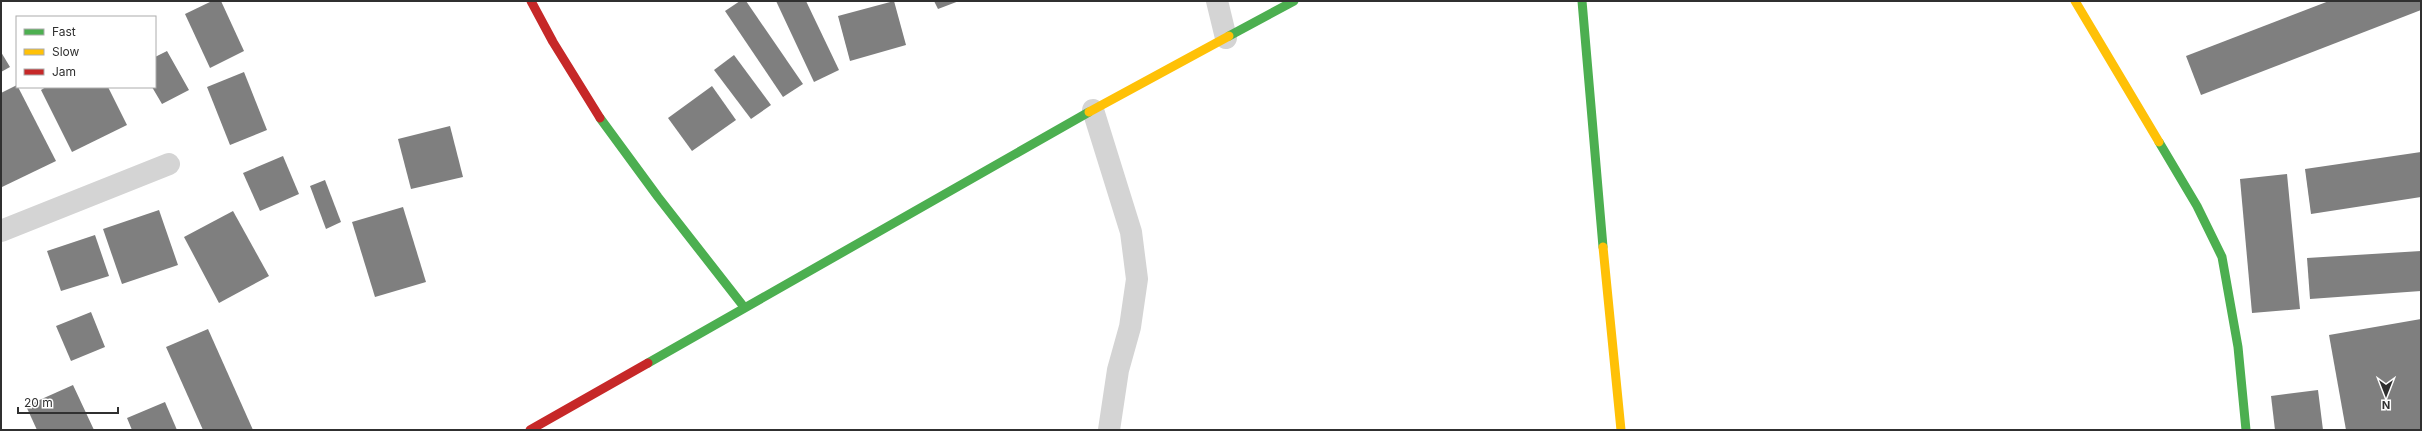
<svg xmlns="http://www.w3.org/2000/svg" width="2422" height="431" font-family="Inter,sans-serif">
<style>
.building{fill:#7f7f7f}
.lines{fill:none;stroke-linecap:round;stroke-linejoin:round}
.street{stroke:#d4d4d4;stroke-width:22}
.fast{stroke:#4caf50;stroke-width:9}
.slow{stroke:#ffc107;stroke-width:9}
.jam{stroke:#c62828;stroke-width:9}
</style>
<rect width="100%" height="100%" fill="#fff"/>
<g class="building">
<path d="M 212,1 L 221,1 L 244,51 L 210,68 L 185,14 Z"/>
<path d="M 740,1 L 746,1 L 803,84 L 783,97 L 725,11 Z"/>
<path d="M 776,1 L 806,1 L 839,70 L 814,82 Z"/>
<path d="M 894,1 L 906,45 L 850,61 L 838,16 Z"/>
<path d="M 934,1 L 959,1 L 938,9 Z"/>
<path d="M 2329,1 L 2421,1 L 2421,10 L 2201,95 L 2186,56 Z"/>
<path d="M 167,51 L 189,90 L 162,104 L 152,87 L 155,87 L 155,57 Z"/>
<path d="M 1,52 L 10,67 L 1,72 Z"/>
<path d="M 734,55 L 771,105 L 751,119 L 714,70 Z"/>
<path d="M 244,72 L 267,130 L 230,145 L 207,87 Z"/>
<path d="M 17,85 L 56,161 L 2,187 L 1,93 Z"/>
<path d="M 712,86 L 736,120 L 692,151 L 668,118 Z"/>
<path d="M 46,87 L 108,87 L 127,125 L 72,152 L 41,90 Z"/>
<path d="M 450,126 L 463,177 L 411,189 L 398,139 Z"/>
<path d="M 2421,152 L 2421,197 L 2311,214 L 2305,169 Z"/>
<path d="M 283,156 L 299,194 L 260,211 L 243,173 Z"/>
<path d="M 2287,174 L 2300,309 L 2252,313 L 2240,179 Z"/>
<path d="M 325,180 L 341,222 L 326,229 L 310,186 Z"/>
<path d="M 403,207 L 426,282 L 375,297 L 352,222 Z"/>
<path d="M 159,210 L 178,265 L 122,284 L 103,229 Z"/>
<path d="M 233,211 L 269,276 L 219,303 L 184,237 Z"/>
<path d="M 95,235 L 109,276 L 61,291 L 47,251 Z"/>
<path d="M 2421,251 L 2421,291 L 2310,299 L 2307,258 Z"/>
<path d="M 91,312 L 105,347 L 71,361 L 56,326 Z"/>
<path d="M 2421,319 L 2421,430 L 2346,430 L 2329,335 Z"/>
<path d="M 208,329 L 253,430 L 203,430 L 166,347 Z"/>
<path d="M 73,385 L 94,430 L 37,430 L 26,406 Z"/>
<path d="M 2318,390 L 2323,430 L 2275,430 L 2271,396 Z"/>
<path d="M 165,402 L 177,430 L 132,430 L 127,418 Z"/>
</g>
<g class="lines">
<g class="street">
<path d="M 1217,1 L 1226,38"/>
<path d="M 1093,110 L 1131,232 L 1137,279 L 1130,327 L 1118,370 L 1109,430"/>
<path d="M 1,231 L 169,164"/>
</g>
<g class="fast">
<path d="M 1582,1 L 1603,247"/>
<path d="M 1229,36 L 1294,1"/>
<path d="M 600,118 L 658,197 L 744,307"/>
<path d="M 2159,142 L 2197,206 L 2222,257 L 2238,347 L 2246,430"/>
<path d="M 648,363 L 1089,112"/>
</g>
<g class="slow">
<path d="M 2075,1 L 2159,142"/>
<path d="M 1089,112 L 1229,36"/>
<path d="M 1603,247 L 1621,430"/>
</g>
<g class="jam">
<path d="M 531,1 L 553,42 L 600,118"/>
<path d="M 530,430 L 648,363"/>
</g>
</g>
<rect width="2422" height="431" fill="none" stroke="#303030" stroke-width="4"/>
<rect x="16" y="16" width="140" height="72" fill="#ffffff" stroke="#acacac"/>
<rect x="24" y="29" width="20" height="6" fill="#4caf50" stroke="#acacac"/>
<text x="52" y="36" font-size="12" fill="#303030">Fast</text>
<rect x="24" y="49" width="20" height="6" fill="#ffc107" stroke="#acacac"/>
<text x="52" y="56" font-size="12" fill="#303030">Slow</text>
<rect x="24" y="69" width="20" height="6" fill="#c62828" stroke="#acacac"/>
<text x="52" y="76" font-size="12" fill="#303030">Jam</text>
<g transform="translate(2386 395) rotate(180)" stroke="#ffffff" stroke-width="3" paint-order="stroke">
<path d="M0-3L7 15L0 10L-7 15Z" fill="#303030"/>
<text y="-6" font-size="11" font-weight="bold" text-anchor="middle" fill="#303030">N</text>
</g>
<path d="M18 407v6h100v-6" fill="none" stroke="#303030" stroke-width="2"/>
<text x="24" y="407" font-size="12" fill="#303030" stroke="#ffffff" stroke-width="3" paint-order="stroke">20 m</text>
</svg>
